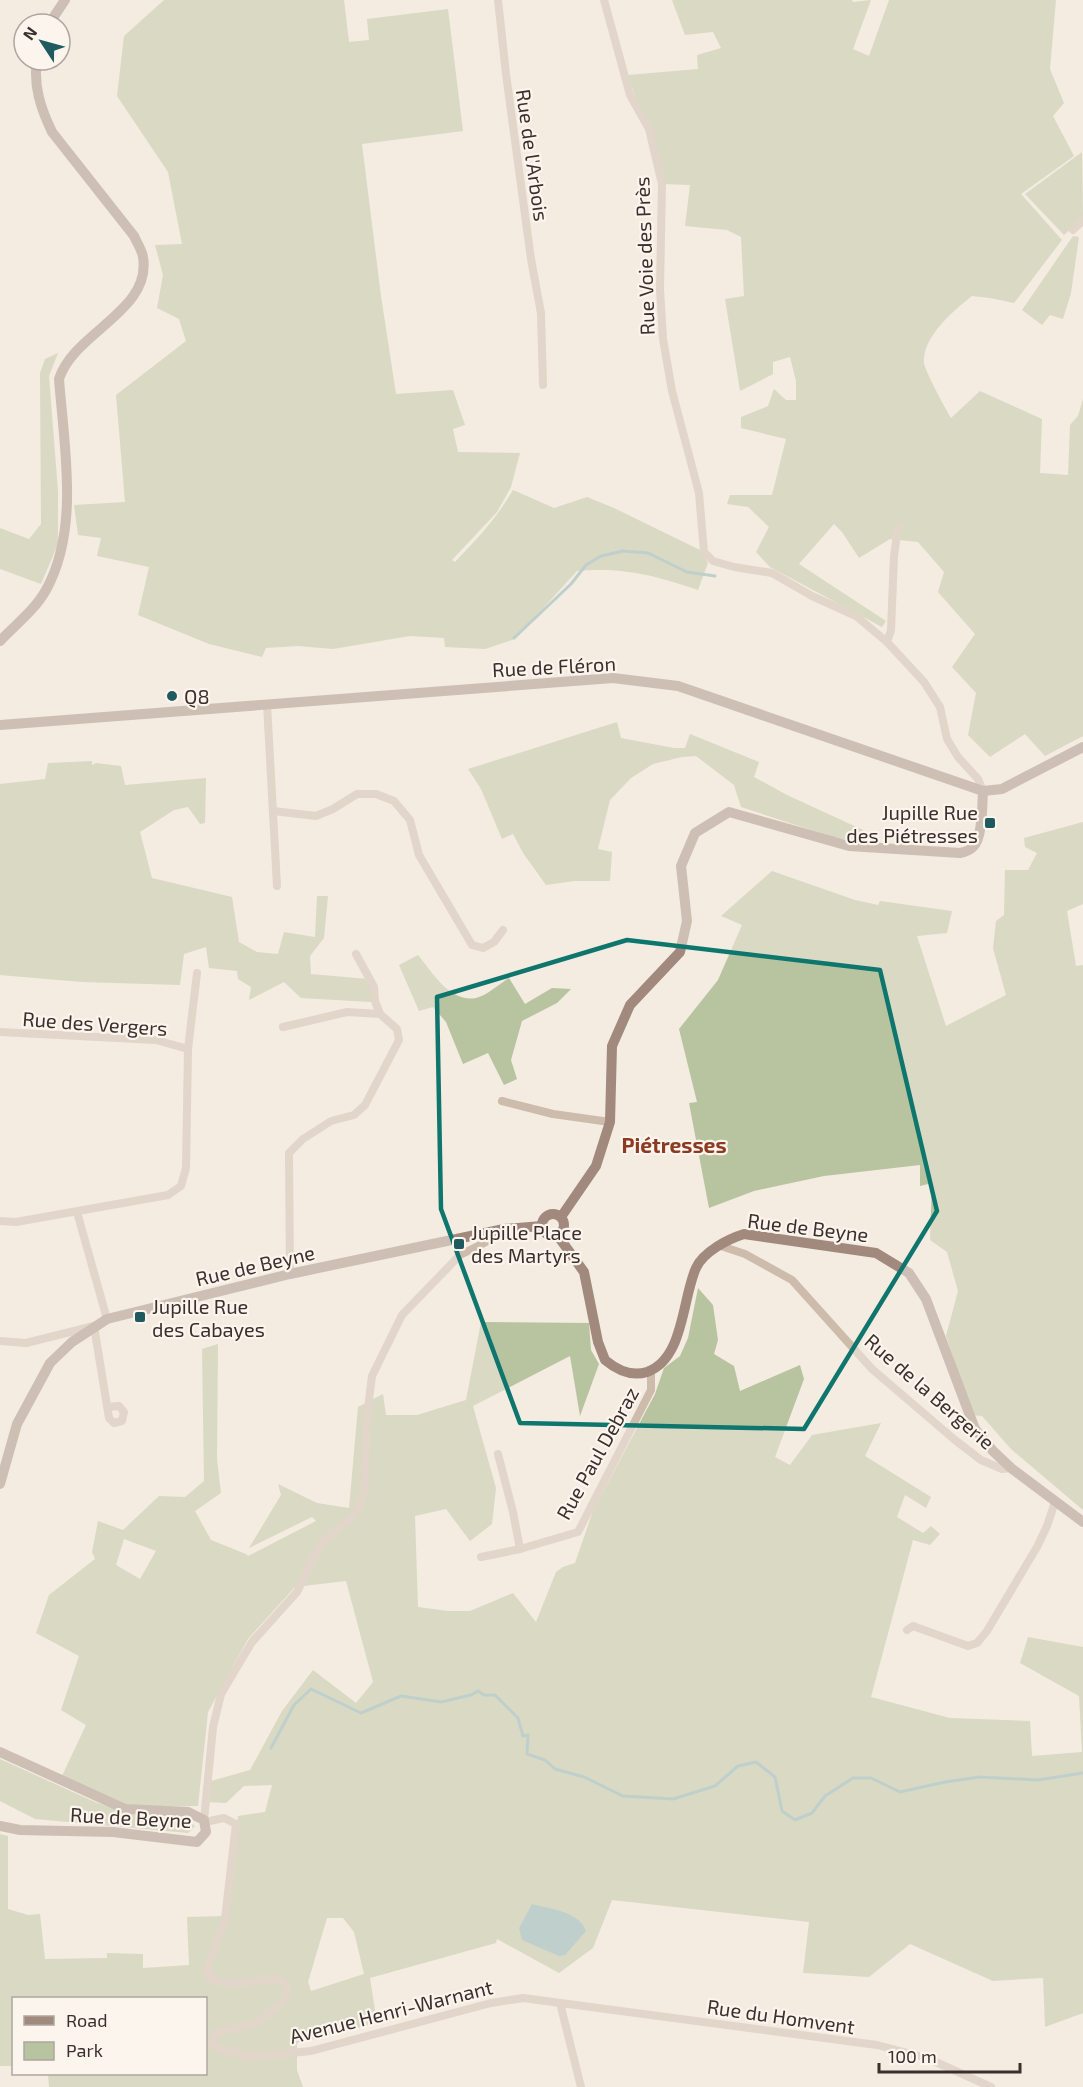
<svg xmlns="http://www.w3.org/2000/svg" width="1083" height="2087" font-family="'Exo 2',sans-serif">
<style>
.green{fill:#b8c4a0;fill-rule:evenodd}
.water{fill:#7fb0b2}
.lines{fill:none;stroke-linecap:round;stroke-linejoin:round}
.stream{stroke:#7fb0b2;stroke-width:3}
.street{stroke:#cdbbac;stroke-width:8}
.secondary{stroke:#a18a7d;stroke-width:10}
.marked{fill:none;stroke:#0f766e;stroke-width:4.5;stroke-linejoin:round}
.poi-dot{fill:#1f5a5e;stroke:#fbf5ee;stroke-width:2}
.labels{text-anchor:middle;dominant-baseline:central;stroke-width:4.5;stroke-linejoin:round;paint-order:stroke}
.street-label{font-size:20px;fill:#3b302b;stroke:#fbf5ee}
.poi-label{font-size:20px;fill:#3b302b;stroke:#fbf5ee;text-anchor:start}
.neighbourhood-label{font-size:21px;font-weight:bold;fill:#8c3b22;stroke:#fbf5ee}
</style>
<rect width="100%" height="100%" fill="#f4ebe1"/>
<g class="green">
<path d="M 164,0 L 344,0 L 349,42 L 369,40 L 367,19 L 448,9 L 463,131 L 362,144 L 381,296 L 396,394 L 453,390 L 465,425 L 453,429 L 458,452 L 520,453 L 511,487 L 497,512 L 452,560 L 455,562 C 477,539 497,518 513,490 L 554,508 L 587,497 L 614,508 L 700,550 L 708,563 L 698,590 C 653,575 624,567 577,571 L 515,639 L 485,649 L 445,647 L 444,638 L 410,636 L 333,649 L 298,646 L 266,648 L 262,657 L 209,644 L 138,615 L 149,567 L 97,556 L 101,538 L 78,535 L 74,505 L 125,502 L 116,395 L 186,341 L 179,319 L 157,308 L 163,275 L 155,245 L 182,244 L 168,172 L 117,96 L 124,36 Z"/>
<path d="M 672,0 L 852,0 L 853,2 L 871,0 L 853,49 L 869,56 L 889,0 L 1056,0 L 1050,69 L 1064,103 L 1053,116 L 1074,156 L 1021,194 L 1062,240 L 1014,303 L 990,298 L 972,296 C 954,310 922,337 924,363 C 925,371 945,408 951,418 L 980,391 L 1042,419 L 1040,473 L 1068,475 L 1070,425 L 1078,416 L 1083,399 L 1083,736 L 1045,756 L 1025,734 L 990,757 L 968,735 L 976,693 L 952,667 L 975,634 L 938,592 L 944,572 L 918,542 L 890,539 L 859,558 L 842,532 L 834,524 L 799,564 L 886,621 L 882,627 L 770,567 L 756,552 L 769,527 L 748,507 L 727,504 L 730,495 L 772,495 L 786,439 L 741,428 L 741,417 L 768,406 L 774,389 L 786,400 L 796,400 L 796,381 L 790,357 L 773,362 L 773,374 L 740,391 L 725,299 L 744,296 L 741,237 L 727,230 L 685,226 L 690,185 L 664,184 L 628,75 L 698,69 L 697,55 L 721,48 L 713,32 L 685,35 Z"/>
<path d="M 1082,152 L 1083,217 L 1064,235 L 1025,194 Z"/>
<path d="M 1073,236 L 1079,237 L 1071,293 L 1063,319 L 1050,315 L 1042,325 L 1022,310 Z"/>
<path d="M 58,353 L 49,376 L 58,491 L 58,544 L 41,584 L 0,569 L 0,528 L 29,539 L 41,524 L 40,373 L 45,359 Z"/>
<path d="M 617,722 L 621,738 L 674,748 L 685,748 L 690,734 L 759,762 L 754,777 L 787,795 L 863,830 L 865,843 L 832,837 L 741,807 L 734,785 L 696,756 L 682,757 L 653,764 L 631,778 L 610,800 L 598,849 L 612,852 L 610,881 L 574,881 L 546,885 L 523,853 L 513,834 L 502,839 L 481,789 L 468,769 Z"/>
<path d="M 92,761 L 92,765 L 96,763 L 121,766 L 125,785 L 206,778 L 205,823 L 200,824 L 188,807 L 174,810 L 140,832 L 152,878 L 232,897 L 239,942 L 257,952 L 278,954 L 284,932 L 315,937 L 317,896 L 328,896 L 324,938 L 310,956 L 311,974 L 368,979 L 373,985 L 371,1002 L 301,998 L 284,982 L 249,1000 L 251,987 L 238,979 L 237,971 L 209,968 L 206,947 L 184,954 L 180,985 L 82,982 L 0,975 L 0,784 L 45,779 L 48,763 Z"/>
<path d="M 1083,822 L 1083,904 L 1067,911 L 1076,966 L 1083,965 L 1083,1510 L 1011,1449 L 982,1416 L 972,1415 L 946,1336 L 958,1291 L 947,1252 L 930,1240 L 932,1183 L 920,1186 L 920,1165 L 824,1176 L 754,1191 L 709,1208 L 689,1103 L 697,1102 L 679,1029 L 718,980 L 742,925 L 721,916 L 772,871 L 855,900 L 878,905 L 880,901 L 952,911 L 947,933 L 917,936 L 946,1026 L 1006,995 L 993,948 L 996,921 L 1004,915 L 1005,870 L 1028,870 L 1037,853 L 1025,847 L 1024,838 Z"/>
<path d="M 418,955 C 432,972 450,1003 476,998 C 486,996 499,984 509,978 L 525,1004 L 552,988 L 571,989 L 557,1003 L 522,1021 L 511,1060 L 517,1079 L 504,1085 L 488,1053 L 463,1064 L 446,1022 L 433,1007 L 419,1011 L 399,965 Z"/>
<path d="M 698,1288 L 713,1305 L 718,1340 L 714,1354 L 734,1366 L 740,1391 L 800,1365 L 804,1379 L 775,1457 L 790,1465 L 812,1435 L 881,1423 L 865,1456 L 931,1497 L 926,1508 L 905,1495 L 897,1517 L 923,1533 L 931,1526 L 940,1534 L 930,1545 L 913,1540 L 871,1697 L 950,1718 L 1030,1721 L 1032,1756 L 1082,1752 L 1079,1696 L 1020,1663 L 1028,1637 L 1083,1647 L 1083,2013 L 1045,2027 L 1043,1978 L 993,1981 L 910,1944 L 869,1977 L 803,1973 L 809,1922 L 612,1900 L 593,1948 L 559,1973 L 497,1939 L 496,1943 L 370,1978 L 377,2023 L 297,2043 L 297,2070 L 303,2087 L 49,2087 L 48,2074 L 206,2074 L 206,1998 L 14,1998 L 13,2066 L 0,2066 L 0,1834 L 8,1836 L 8,1909 L 28,1915 L 40,1914 L 45,1959 L 107,1958 L 107,1953 L 143,1954 L 143,1968 L 189,1965 L 187,1917 L 226,1916 L 238,1816 L 265,1812 L 272,1785 L 244,1786 L 226,1803 L 206,1802 L 211,1781 L 250,1770 L 282,1711 L 313,1670 L 356,1703 L 373,1682 L 346,1581 L 295,1587 L 248,1639 L 208,1712 L 198,1806 L 127,1807 L 61,1778 L 86,1725 L 61,1710 L 79,1656 L 36,1633 L 49,1595 L 95,1559 L 92,1552 L 98,1521 L 123,1530 L 159,1496 L 185,1497 L 204,1481 L 202,1349 L 218,1344 L 217,1459 L 221,1493 L 195,1511 L 211,1540 L 246,1554 L 248,1556 L 316,1521 L 312,1517 L 249,1548 L 281,1495 L 278,1484 L 317,1503 L 349,1508 L 358,1407 L 383,1394 L 386,1415 L 417,1415 L 466,1400 L 481,1322 L 589,1323 L 591,1350 L 599,1364 L 580,1416 L 570,1356 L 473,1406 L 496,1488 L 492,1524 L 470,1541 L 446,1509 L 415,1516 L 418,1607 L 448,1611 L 470,1611 L 513,1593 L 536,1622 L 556,1572 L 563,1567 L 575,1563 L 593,1511 L 655,1394 L 664,1368 L 680,1356 L 688,1338 ZM 124,1539 L 156,1551 L 140,1579 L 116,1565 ZM 327,1918 L 343,1918 L 354,1932 L 364,1974 L 311,1991 L 308,1982 Z"/>
<path d="M 0,1759 L 95,1802 L 130,1814 L 185,1819 L 195,1826 L 188,1833 L 35,1819 L 0,1801 Z"/>
</g>
<path class="water" d="M 532,1904 C 550,1909 579,1911 586,1931 L 565,1955 L 559,1956 L 522,1940 L 519,1928 Z"/>
<g class="lines">
<g class="stream">
<path d="M 514,638 L 571,584 L 586,565 L 601,556 L 623,551 L 648,553 L 687,572 L 715,576"/>
<path d="M 271,1748 L 294,1705 L 311,1689 L 361,1713 L 401,1696 L 441,1702 L 471,1695 L 478,1691 L 484,1695 L 495,1695 L 518,1718 L 523,1736 L 528,1735 L 527,1754 L 545,1760 L 555,1769 L 584,1777 L 623,1796 L 673,1799 L 715,1786 L 738,1766 L 756,1762 L 775,1777 L 782,1811 L 795,1820 L 812,1813 L 825,1796 L 853,1778 L 871,1778 L 900,1792 L 945,1782 L 980,1777 L 1038,1780 L 1083,1773"/>
</g>
<g class="street">
<path d="M 498,0 L 506,74 L 531,259 L 541,313 L 543,385"/>
<path d="M 604,0 L 630,95 L 649,129 L 662,184 L 660,289 L 663,339 L 672,391 L 699,493 L 704,552 L 713,561 L 734,567 L 772,573 L 812,596 L 856,616 L 887,642 L 924,682 L 940,707 L 947,739 L 958,757 L 978,779 L 983,791"/>
<path d="M 1073,230 L 1083,220"/>
<path d="M 887,642 L 891,630 L 894,556 L 898,527"/>
<path d="M 267,704 L 277,886"/>
<path d="M 273,811 L 316,816 L 333,809 L 357,794 L 376,794 L 394,801 L 410,820 L 419,855 L 472,945 L 483,948 L 494,942 L 503,930"/>
<path d="M 283,1027 L 347,1012 L 380,1014"/>
<path d="M 0,1032 L 156,1040 L 188,1049"/>
<path d="M 502,1101 L 553,1114 L 610,1122"/>
<path d="M 77,1212 L 107,1319"/>
<path d="M 0,1221 L 16,1222 L 168,1195 L 181,1186 L 186,1168 L 188,1049 L 197,973"/>
<path d="M 718,1245 L 745,1254 L 792,1280 L 872,1369 L 955,1440 L 981,1460 L 1002,1469 L 1011,1468"/>
<path d="M 290,1274 L 289,1153 L 303,1139 L 331,1121 L 354,1115 L 365,1105 L 399,1040 L 397,1029 L 380,1014 L 375,1001 L 374,987 L 356,954"/>
<path d="M 0,1341 L 26,1343 L 94,1326 L 109,1418 L 114,1423 L 122,1421 L 124,1412 L 119,1406 L 107,1407"/>
<path d="M 498,1454 L 513,1512 L 520,1549"/>
<path d="M 481,1557 L 520,1549 L 578,1532 L 651,1390 L 651,1370"/>
<path d="M 907,1630 L 913,1626 L 968,1646 L 977,1643 L 987,1631 L 1037,1547 L 1047,1526 L 1055,1502"/>
<path d="M 204,1820 L 213,1727 L 221,1694 L 252,1642 L 297,1592 L 315,1554 L 324,1540 L 349,1520 L 359,1508 L 365,1491 L 366,1424 L 372,1376 L 402,1315 L 460,1255 L 488,1241 L 501,1231"/>
<path d="M 205,1822 L 224,1818 L 236,1824 L 225,1919 L 209,1964 L 208,1971 L 210,1979 L 228,1984 L 279,1979 C 282,1982 287,1985 287,1990 C 288,2001 264,2018 255,2023 C 242,2029 226,2027 214,2035 L 212,2044 L 221,2050 L 252,2057 L 311,2051 L 491,2003 L 523,1998 L 877,2045 L 927,2058 L 991,2087"/>
<path d="M 560,2003 L 581,2087"/>
</g>
<g class="secondary">
<path d="M 49,24 L 65,0"/>
<path d="M 0,641 C 15,625 35,610 46,590 C 80,529 64,446 59,379 C 74,332 152,311 143,257 C 142,250 137,243 134,236 L 52,132 C 41,109 33,86 37,60"/>
<path d="M 0,725 L 613,678 L 678,686 L 983,791 L 1002,789 L 1083,747"/>
<circle cx="553" cy="1225" r="11"/>
<path d="M 561,1217 L 596,1166 L 610,1122 L 612,1046 L 630,1005 L 680,952 L 687,921 L 681,866 L 695,833 L 729,812 L 849,846 L 960,853 C 965,852 969,851 973,847 C 983,838 982,805 983,791"/>
<path d="M 558,1236 L 584,1272 L 598,1342 L 605,1360 C 617,1370 631,1377 647,1372 C 684,1359 682,1299 696,1268 C 703,1252 728,1239 744,1234 L 876,1253 L 909,1273 L 926,1299 L 975,1429 L 993,1451 L 1011,1468 L 1083,1522"/>
<path d="M 0,1484 L 17,1424 L 50,1363 L 72,1342 L 107,1319 L 290,1274 L 504,1229 L 542,1226"/>
<path d="M 0,1752 L 125,1809 L 188,1812 L 204,1820 L 206,1832 L 197,1842 L 113,1832 L 20,1830 L 0,1826"/>
</g>
</g>
<path d="M0 0H1083V2087H0ZM 627,940 L 880,970 L 937,1211 L 804,1429 L 520,1423 L 441,1209 L 437,997 Z" fill="#f4ebe1" fill-opacity=".55" fill-rule="evenodd"/>
<path class="marked" d="M 627,940 L 880,970 L 937,1211 L 804,1429 L 520,1423 L 441,1209 L 437,997 Z"/>
<g class="poi-dot">
<circle cx="172" cy="696" r="6"/>
<rect x="984" y="817" width="12" height="12" rx="3"/>
<rect x="453" y="1238" width="12" height="12" rx="3"/>
<rect x="134" y="1311" width="12" height="12" rx="3"/>
</g>
<g class="labels">
<g class="street-label">
<text transform="translate(533 155) rotate(82)">Rue de l'Arbois</text>
<text transform="translate(644 256) rotate(-92)">Rue Voie des Près</text>
<text transform="translate(554 666) rotate(-3)">Rue de Fléron</text>
<text transform="translate(95 1023) rotate(4)">Rue des Vergers</text>
<text transform="translate(808 1227) rotate(7)">Rue de Beyne</text>
<text transform="translate(255 1265) rotate(-13)">Rue de Beyne</text>
<text transform="translate(930 1391) rotate(41)">Rue de la Bergerie</text>
<text transform="translate(597 1453) rotate(-61)">Rue Paul Debraz</text>
<text transform="translate(131 1817) rotate(3)">Rue de Beyne</text>
<text transform="translate(391 2011) rotate(-14)">Avenue Henri-Warnant</text>
<text transform="translate(781 2016) rotate(8)">Rue du Homvent</text>
</g>
<g class="poi-label">
<text x="184" y="696">Q8</text>
<text x="978" y="812" text-anchor="end">Jupille Rue<tspan x="978" dy="23">des Piétresses</tspan></text>
<text x="471" y="1232">Jupille Place<tspan x="471" dy="23">des Martyrs</tspan></text>
<text x="152" y="1306">Jupille Rue<tspan x="152" dy="23">des Cabayes</tspan></text>
</g>
<g class="neighbourhood-label">
<text x="674" y="1144">Piétresses</text>
</g>
</g>
<rect x="12" y="1997" width="195" height="78" fill="#fbf5ee" stroke="#aea6a0" stroke-width="1.5"/>
<rect x="24" y="2016" width="30" height="9" fill="#a18a7d" stroke="#aea6a0" stroke-width="1.5"/>
<text x="66" y="2027" font-size="18" fill="#3b302b">Road</text>
<rect x="24" y="2042" width="30" height="18" fill="#b8c4a0" stroke="#aea6a0" stroke-width="1.5"/>
<text x="66" y="2057" font-size="18" fill="#3b302b">Park</text>
<g transform="translate(42 42) rotate(306)"><circle r="28" fill="#fbf5ee" stroke="#aea6a0" stroke-width="1.5"/>
<path d="M0-4.5L10 22L0 15L-10 22Z" fill="#1f5a5e"/>
<text y="-9" font-size="16" font-weight="bold" text-anchor="middle" fill="#3b302b">N</text>
</g>
<path d="M879 2063v9h141v-9" fill="none" stroke="#3b302b" stroke-width="3"/>
<text x="888" y="2063" font-size="18" fill="#3b302b" stroke="#fbf5ee" stroke-width="4.5" paint-order="stroke">100 m</text>
</svg>
